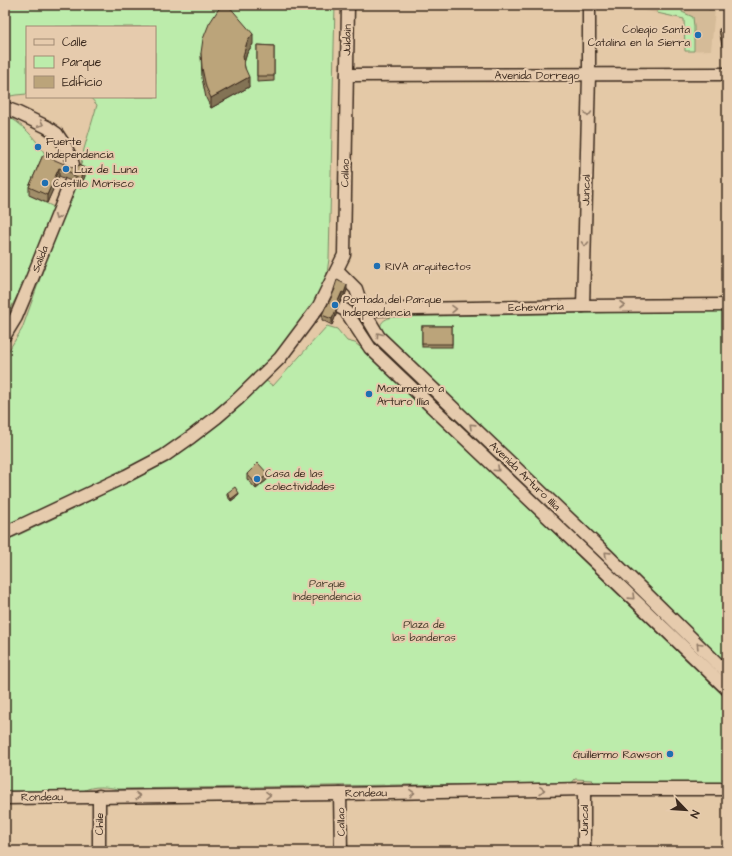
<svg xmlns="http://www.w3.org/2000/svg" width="732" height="856" font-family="'Architects Daughter',sans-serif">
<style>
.built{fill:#d5bb98}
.green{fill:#bcecab;stroke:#7c8b64}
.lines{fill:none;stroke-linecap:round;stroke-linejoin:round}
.minor-casing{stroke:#3b2a1e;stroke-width:15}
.minor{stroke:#e6cbad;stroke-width:12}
.wall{fill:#a18d69;stroke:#3b2a1e}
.shaded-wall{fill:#837355;stroke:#3b2a1e}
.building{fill:#bba47a;stroke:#3b2a1e}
.oneway{stroke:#907a66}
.poi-dot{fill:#1f6fb2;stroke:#e6cbad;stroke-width:1.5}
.labels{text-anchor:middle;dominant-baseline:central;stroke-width:4;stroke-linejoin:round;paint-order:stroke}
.poi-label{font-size:11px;fill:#3b2a1e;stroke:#e6cbad;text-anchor:start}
.street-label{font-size:11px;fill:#3b2a1e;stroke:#e6cbad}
.park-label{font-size:11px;fill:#483d2c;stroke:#e6cbad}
</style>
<rect width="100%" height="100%" fill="#e4c9a7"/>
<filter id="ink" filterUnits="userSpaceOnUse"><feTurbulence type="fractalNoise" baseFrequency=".025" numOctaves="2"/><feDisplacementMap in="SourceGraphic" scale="8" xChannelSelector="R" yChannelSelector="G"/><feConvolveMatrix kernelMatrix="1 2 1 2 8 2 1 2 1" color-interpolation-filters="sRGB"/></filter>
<g filter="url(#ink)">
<path class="built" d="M 619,5 L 727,5 L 727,8 L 715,9 L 711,50 L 685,51 L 684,19 Z"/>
<g class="green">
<path d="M 5,5 L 335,5 L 329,259 L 326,280 L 313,308 L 292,336 L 263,367 L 220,407 L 194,429 L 163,450 L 108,478 L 5,527 L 5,356 L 9,350 L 22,329 L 81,164 L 84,149 L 97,105 L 90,97 L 89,97 L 155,97 L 155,27 L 27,27 L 27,94 L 16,95 L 5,97 Z"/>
<path d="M 658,5 L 682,5 L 682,12 L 693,17 L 694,27 L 694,51 L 685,51 L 684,19 L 657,13 Z"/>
<path d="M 5,115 C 21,122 36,139 45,154 L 43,163 L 29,195 L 56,208 C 40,245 25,283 5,319 Z"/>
<path d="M 727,310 L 727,664 L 381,331 C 379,322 384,320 391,317 Z"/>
<path d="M 327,326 L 337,329 L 347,341 L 355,343 L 364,350 L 727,699 L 727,784 L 597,785 L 592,780 L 575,779 L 571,784 L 396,785 L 119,789 C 107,787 94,785 83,791 L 5,791 L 5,540 L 14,537 C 79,507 144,476 204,435 C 210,431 215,426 220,421 C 236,408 250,394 265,380 L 273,386 Z"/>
</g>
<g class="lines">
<g class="minor-casing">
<g id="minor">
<path d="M 347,75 L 727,74"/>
<path d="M 5,108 L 16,112 L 47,127 L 57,134 L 65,146 L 71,158 L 73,165 L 71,181 L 60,209 L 29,286 L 16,317 L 5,335"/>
<path d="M 337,270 L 356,289 L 363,310 L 379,337 L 607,555 L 727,673"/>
<path d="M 583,306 L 589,75 L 589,5"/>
<path d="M 339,307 L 345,310 L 370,348 L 593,560 L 727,689"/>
<path d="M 358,310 L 583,306 L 727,305"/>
<path d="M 5,533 L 126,476 L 164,456 L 191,437 L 217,417 L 239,398 L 280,358 L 319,306 L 344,255 L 348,5"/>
<path d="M 584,789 L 584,851"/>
<path d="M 340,794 L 341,851"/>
<path d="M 99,796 L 99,851"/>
<path d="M 5,798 L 340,794 L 584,789 L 727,789"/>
</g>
</g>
<use href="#minor" class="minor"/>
</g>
<g class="wall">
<path d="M 708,5 L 727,5 L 727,8 L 708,9 Z"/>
<path d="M 719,29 L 727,30 L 727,46 L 722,46 Z"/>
<path d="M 253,44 L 247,53 L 244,63 L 249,87 L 211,108 L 206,98 L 202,78 L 201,53 Z"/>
<path d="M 257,45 L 274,46 L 274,81 L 257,82 Z"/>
<path d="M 43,155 L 85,176 L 80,188 L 73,184 L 73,182 L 59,176 L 47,203 L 29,195 L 29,187 Z"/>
<path d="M 334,289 L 347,290 L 344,298 L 342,298 L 338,307 L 336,312 L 336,315 L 332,325 L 322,320 L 322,315 L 327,306 L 334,292 Z"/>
<rect x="422" y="326" width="30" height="21"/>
<path d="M 247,474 L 268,479 L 256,489 L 247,479 Z"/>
<path d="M 227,493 L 239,495 L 231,501 L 227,496 Z"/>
</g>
<g class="shaded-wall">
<path d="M 253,34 L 253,44 L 247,53 L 243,66 L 243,56 L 247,42 Z"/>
<path d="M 249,77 L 249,87 L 211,108 L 211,98 Z"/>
<path d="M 59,168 L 59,176 L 47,203 L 47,195 Z"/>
<path d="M 85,168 L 85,176 L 80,188 L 80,179 Z"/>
<path d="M 347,285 L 347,290 L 344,298 L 344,293 Z"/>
<path d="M 342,292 L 342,298 L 336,312 L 336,315 L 332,325 L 332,319 L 335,309 Z"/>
<path d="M 268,474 L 268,479 L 256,489 L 256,484 Z"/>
<path d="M 239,493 L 239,495 L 231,501 L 231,499 Z"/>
</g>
<g class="building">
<path d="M 223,5 L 228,5 L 253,34 L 247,42 L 243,56 L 245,68 L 249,77 L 211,98 L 206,87 L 202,68 L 201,53 L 203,39 L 209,24 L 218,10 Z"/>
<rect x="708" y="5" width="19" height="1"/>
<path d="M 719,29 L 727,30 L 727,43 L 722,43 Z"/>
<path d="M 257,45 L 274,46 L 274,76 L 257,76 Z"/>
<path d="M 43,155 L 76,169 L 78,165 L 85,168 L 80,179 L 73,176 L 74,174 L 59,168 L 47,195 L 29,187 Z"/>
<path d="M 337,280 L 347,285 L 344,293 L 342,292 L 338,301 L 335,309 L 336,310 L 332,319 L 322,315 L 326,306 L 327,306 L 331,298 L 335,289 L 334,289 Z"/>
<rect x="422" y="326" width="30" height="18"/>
<path d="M 258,463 L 268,474 L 256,484 L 247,474 Z"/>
<path d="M 235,487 L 239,493 L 231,499 L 227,493 Z"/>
</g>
<defs><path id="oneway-chevron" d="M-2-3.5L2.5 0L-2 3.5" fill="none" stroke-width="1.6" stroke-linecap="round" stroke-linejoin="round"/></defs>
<g class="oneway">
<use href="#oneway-chevron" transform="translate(588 114) rotate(91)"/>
<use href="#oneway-chevron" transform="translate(41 124) rotate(25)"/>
<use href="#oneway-chevron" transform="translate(57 217) rotate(112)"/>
<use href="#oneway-chevron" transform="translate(585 244) rotate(91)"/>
<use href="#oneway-chevron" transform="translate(622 305)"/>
<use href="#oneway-chevron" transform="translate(454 309) rotate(-1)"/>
<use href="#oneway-chevron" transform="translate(379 335) rotate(-126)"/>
<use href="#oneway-chevron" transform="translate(472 426) rotate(-136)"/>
<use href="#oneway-chevron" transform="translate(497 469) rotate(43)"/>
<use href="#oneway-chevron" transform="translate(607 554) rotate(-136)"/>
<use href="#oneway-chevron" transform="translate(632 597) rotate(44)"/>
<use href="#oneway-chevron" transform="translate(699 645) rotate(-135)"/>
<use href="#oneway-chevron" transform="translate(542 790) rotate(-1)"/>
<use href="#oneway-chevron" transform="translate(412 793) rotate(-1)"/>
<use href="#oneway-chevron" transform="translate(268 795) rotate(-1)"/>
<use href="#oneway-chevron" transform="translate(138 796) rotate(-1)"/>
</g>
</g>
<g class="poi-dot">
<circle cx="698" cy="35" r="4"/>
<circle cx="38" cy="147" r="4"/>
<circle cx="66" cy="169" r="4"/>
<circle cx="45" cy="183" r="4"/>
<circle cx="377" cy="266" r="4"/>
<circle cx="335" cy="305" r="4"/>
<circle cx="369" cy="394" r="4"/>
<circle cx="257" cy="479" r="4"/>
<circle cx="670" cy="754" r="4"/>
</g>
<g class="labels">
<g class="poi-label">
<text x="690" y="29" text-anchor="end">Colegio Santa<tspan x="690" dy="13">Catalina en la Sierra</tspan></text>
<text x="46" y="141">Fuerte<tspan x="46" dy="13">Independencia</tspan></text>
<text x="74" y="169">Luz de Luna</text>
<text x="53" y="183">Castillo Morisco</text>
<text x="385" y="266">RIVA arquitectos</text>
<text x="343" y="299">Portada del Parque<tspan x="343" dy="13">Independencia</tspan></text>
<text x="377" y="388">Monumento a<tspan x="377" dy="13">Arturo Illia</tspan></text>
<text x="265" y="473">Casa de las<tspan x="265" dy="13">colectividades</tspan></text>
<text x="662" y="754" text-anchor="end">Guillermo Rawson</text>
</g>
<g class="street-label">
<text transform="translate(347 40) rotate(-89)">Juldain</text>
<text x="537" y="75">Avenida Dorrego</text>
<text transform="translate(345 173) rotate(-89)">Callao</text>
<text transform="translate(586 190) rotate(-89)">Juncal</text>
<text transform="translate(40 259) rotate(-68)">Salida</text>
<text transform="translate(536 307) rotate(-1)">Echevarría</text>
<text transform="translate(525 476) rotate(44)">Avenida Arturo Illia</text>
<text transform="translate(366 793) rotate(-1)">Rondeau</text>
<text transform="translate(42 797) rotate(-1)">Rondeau</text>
<text transform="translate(584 820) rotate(-90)">Juncal</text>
<text transform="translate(341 822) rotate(-91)">Callao</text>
<text transform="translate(99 824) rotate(-90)">Chile</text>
</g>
<g class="park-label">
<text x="327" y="583">Parque<tspan x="327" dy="13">Independencia</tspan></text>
<text x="424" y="624">Plaza de<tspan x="424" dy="13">las banderas</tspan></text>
</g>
</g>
<rect width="732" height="856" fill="none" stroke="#e6cbad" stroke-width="20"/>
<rect x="10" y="10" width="712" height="836" fill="none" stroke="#3b2a1e" stroke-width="1.5" filter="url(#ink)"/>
<rect x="26" y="26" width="130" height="72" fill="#e6cbad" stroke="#a28b74"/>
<rect x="34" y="39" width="20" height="6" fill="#e6cbad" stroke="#a28b74"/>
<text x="62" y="46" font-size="12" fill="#3b2a1e">Calle</text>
<rect x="34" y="56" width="20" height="12" fill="#bcecab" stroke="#a28b74"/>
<text x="62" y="66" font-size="12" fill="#3b2a1e">Parque</text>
<rect x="34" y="76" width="20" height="12" fill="#bba47a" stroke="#a28b74"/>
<text x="62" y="86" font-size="12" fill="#3b2a1e">Edificio</text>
<g transform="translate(686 810) rotate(115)" stroke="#e6cbad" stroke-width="3" paint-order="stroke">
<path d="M0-3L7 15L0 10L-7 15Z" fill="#3b2a1e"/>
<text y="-6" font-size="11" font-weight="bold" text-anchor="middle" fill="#3b2a1e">N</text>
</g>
</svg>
